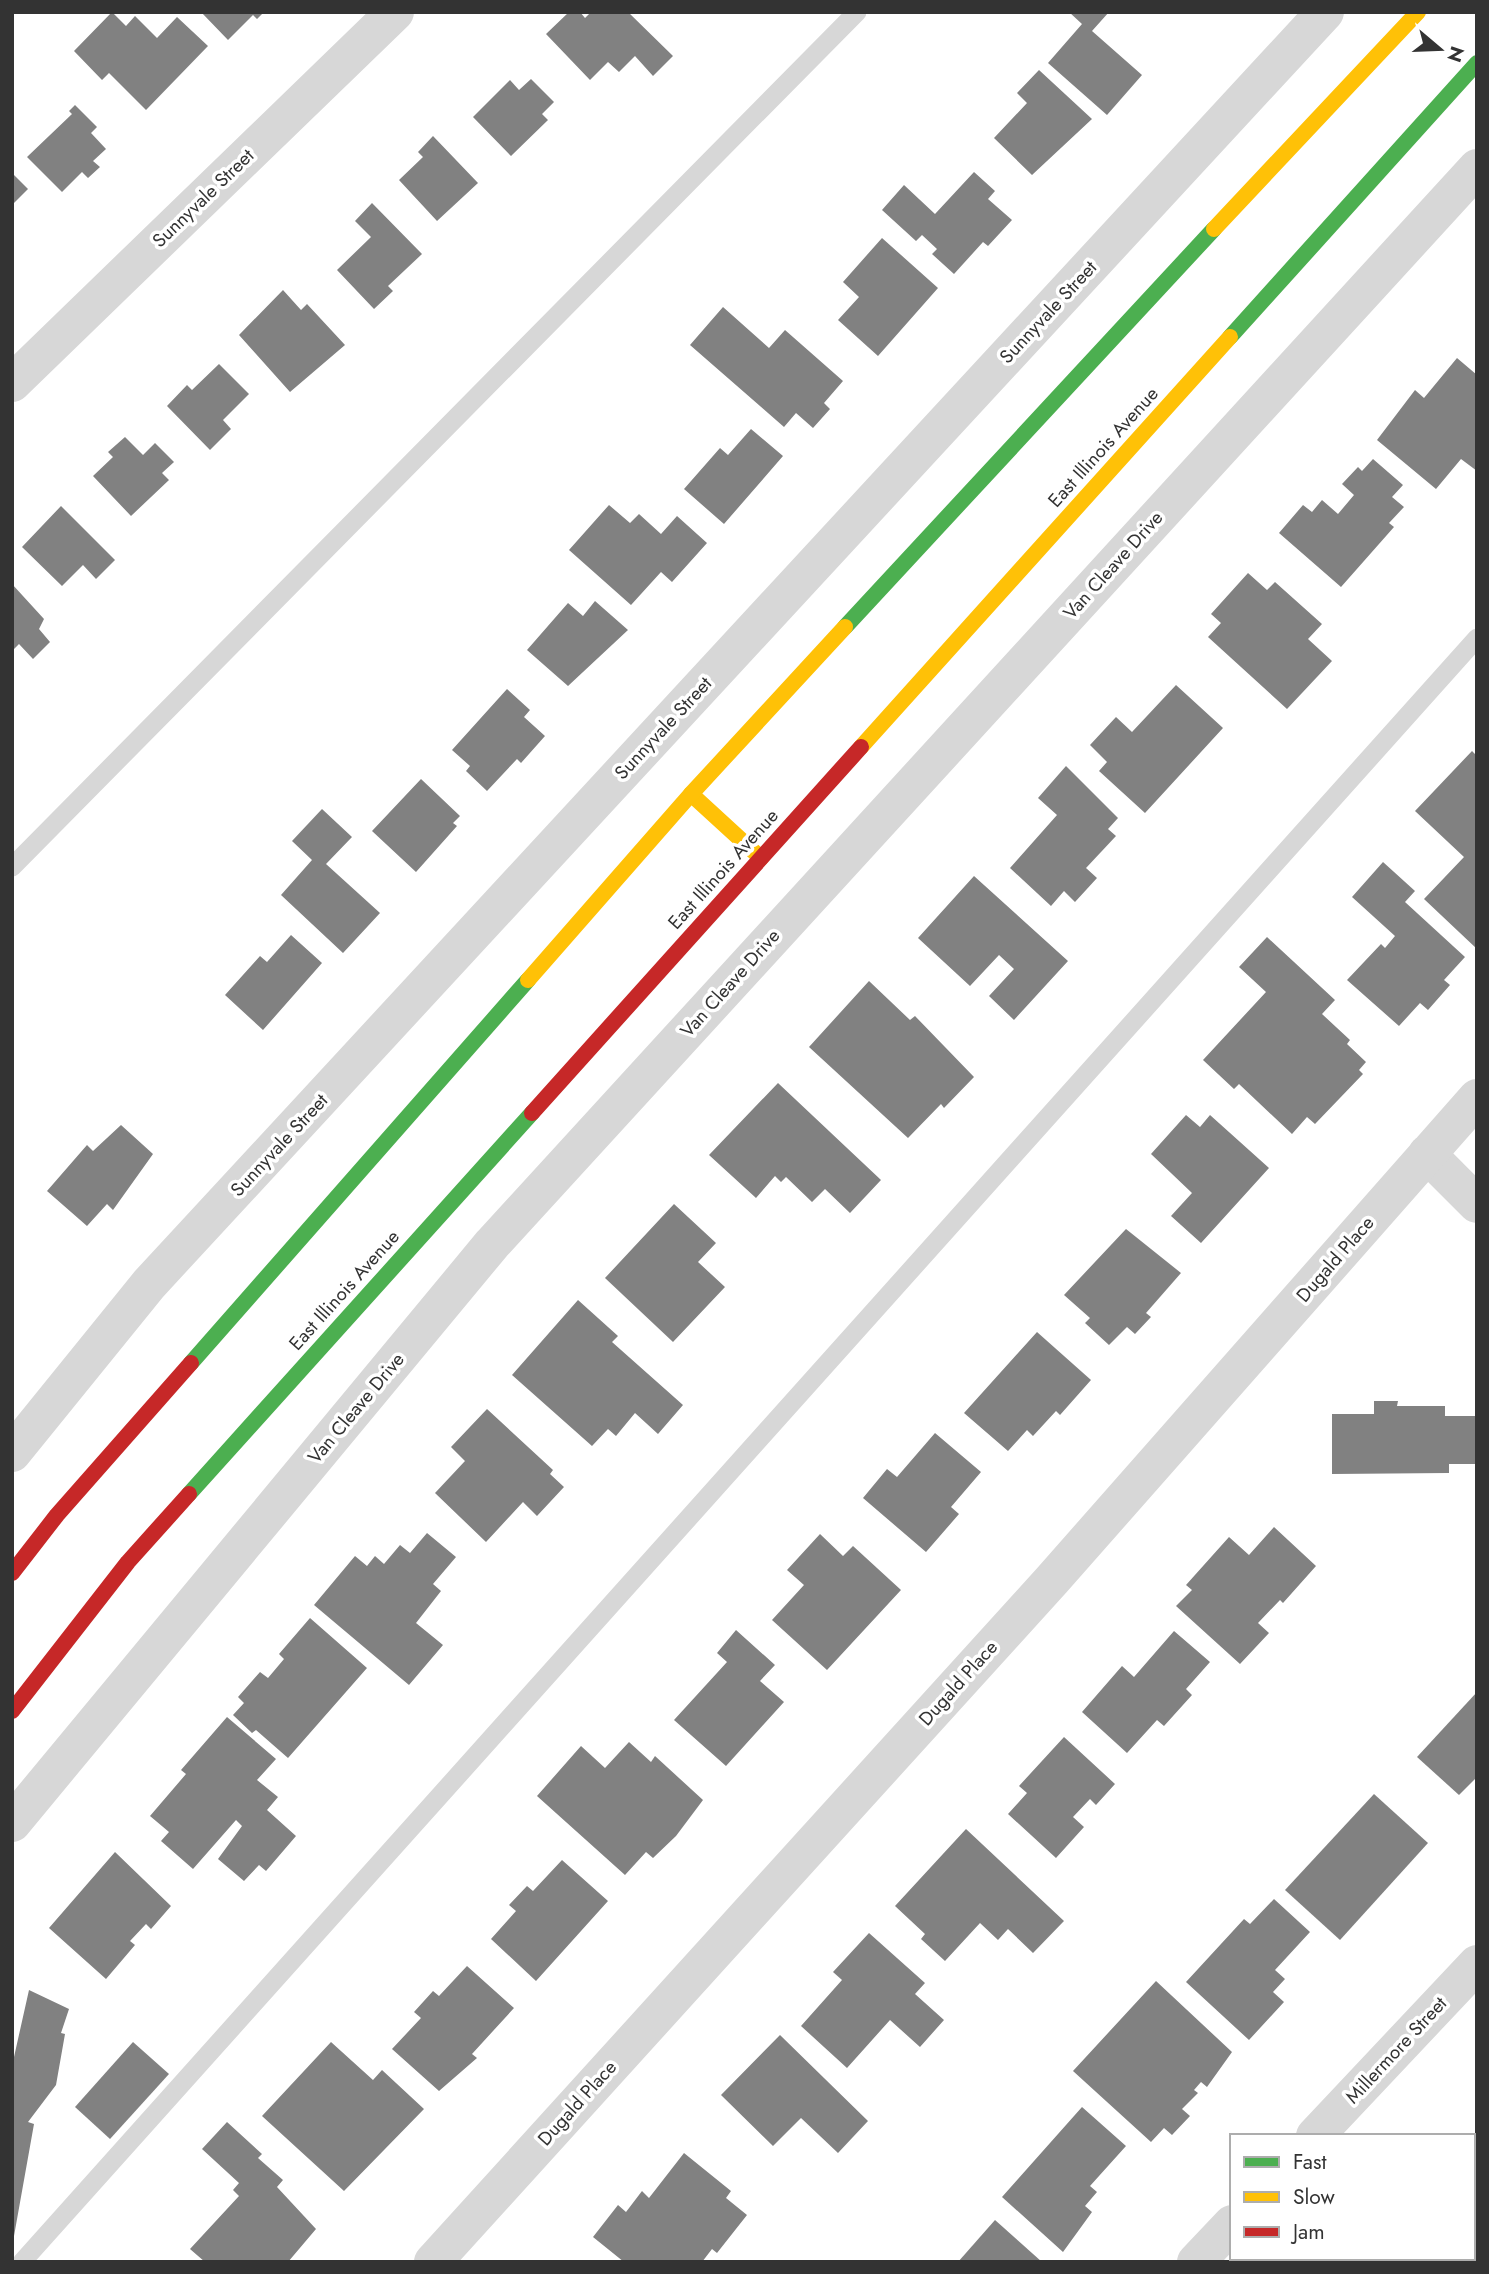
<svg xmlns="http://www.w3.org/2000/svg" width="1489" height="2274" font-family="Jost,sans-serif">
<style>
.building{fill:#818181}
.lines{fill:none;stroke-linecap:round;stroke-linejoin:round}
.lane{stroke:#d7d7d7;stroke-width:19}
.street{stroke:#d7d7d7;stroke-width:38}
.fast{stroke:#4caf50;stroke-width:16}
.slow{stroke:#ffc107;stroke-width:16}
.jam{stroke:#c62828;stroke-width:16}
.labels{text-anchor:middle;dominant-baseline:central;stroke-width:7;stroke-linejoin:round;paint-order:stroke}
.street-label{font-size:19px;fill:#333;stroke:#fff}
</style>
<rect width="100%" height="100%" fill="#fff"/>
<g class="building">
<path d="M 112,12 L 126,26 L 135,16 L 157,38 L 177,17 L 208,46 L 146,110 L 109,73 L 102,80 L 74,51 Z"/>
<path d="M 201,12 L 264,12 L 257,19 L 253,15 L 228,40 Z"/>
<path d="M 569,12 L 580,12 L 585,18 L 591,12 L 628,12 L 673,56 L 653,76 L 635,56 L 619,72 L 608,62 L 590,80 L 546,34 Z"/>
<path d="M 1069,12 L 1109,12 L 1092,31 L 1142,75 L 1107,115 L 1048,63 L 1082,24 Z"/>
<path d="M 1039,70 L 1092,119 L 1032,175 L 994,138 L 1027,103 L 1017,93 Z"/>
<path d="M 531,79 L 554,102 L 542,114 L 548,120 L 511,156 L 473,117 L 510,80 L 519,90 Z"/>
<path d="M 75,105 L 97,127 L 91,133 L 106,149 L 93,161 L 100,167 L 88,178 L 82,172 L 62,192 L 27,157 L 72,114 L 69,111 Z"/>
<path d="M 433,136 L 478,183 L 437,221 L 399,180 L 423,157 L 418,152 Z"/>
<path d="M 974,172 L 995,191 L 988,199 L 1012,220 L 988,246 L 983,242 L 954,274 L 932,254 L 937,249 L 922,235 L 916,241 L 882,210 L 904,185 L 935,214 Z"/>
<path d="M 12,173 L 28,189 L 12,205 Z"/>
<path d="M 372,203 L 422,254 L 388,286 L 393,291 L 374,309 L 337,270 L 371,237 L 355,221 Z"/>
<path d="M 882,238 L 938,288 L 878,356 L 838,320 L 859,297 L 843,282 Z"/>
<path d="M 283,290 L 301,310 L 307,304 L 345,345 L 290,392 L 239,335 Z"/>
<path d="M 723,307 L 769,348 L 785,330 L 843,381 L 824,403 L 830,409 L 813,428 L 796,413 L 784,427 L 690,345 Z"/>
<path d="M 1457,358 L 1477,375 L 1477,471 L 1461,459 L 1436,489 L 1377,440 L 1415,390 L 1424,398 Z"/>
<path d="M 219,364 L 249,394 L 223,420 L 231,429 L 210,450 L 167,406 L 187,385 L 192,390 Z"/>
<path d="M 751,429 L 783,456 L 724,524 L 684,489 L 720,448 L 728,455 Z"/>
<path d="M 125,437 L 143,455 L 155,443 L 174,462 L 162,473 L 169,480 L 131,516 L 93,476 L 113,457 L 108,452 Z"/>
<path d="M 1373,459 L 1403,485 L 1392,497 L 1404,507 L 1389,523 L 1394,527 L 1341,587 L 1279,533 L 1303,505 L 1312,512 L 1322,500 L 1338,514 L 1354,495 L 1342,484 L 1358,467 L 1362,471 Z"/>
<path d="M 609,505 L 630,523 L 639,514 L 661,534 L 677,516 L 707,543 L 672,582 L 661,572 L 631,605 L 569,550 Z"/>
<path d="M 61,506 L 115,560 L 96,579 L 83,565 L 62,586 L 22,547 Z"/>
<path d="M 1248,573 L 1267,590 L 1275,582 L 1322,624 L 1308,639 L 1332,661 L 1287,709 L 1208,637 L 1221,623 L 1211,614 Z"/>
<path d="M 12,584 L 44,619 L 39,629 L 50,642 L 33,659 L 19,644 L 12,651 Z"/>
<path d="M 595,601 L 628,630 L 568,686 L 527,650 L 568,603 L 583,616 Z"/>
<path d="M 1176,685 L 1223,728 L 1145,813 L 1099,771 L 1107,762 L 1090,745 L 1116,717 L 1132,732 Z"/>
<path d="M 507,689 L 530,710 L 524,717 L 545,736 L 521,763 L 517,759 L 487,791 L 466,771 L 470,766 L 452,750 Z"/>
<path d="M 1472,751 L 1477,756 L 1477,949 L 1424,899 L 1464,857 L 1415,811 Z"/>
<path d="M 1066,766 L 1118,818 L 1108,829 L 1116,836 L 1086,868 L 1097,878 L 1075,902 L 1064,891 L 1051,906 L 1010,868 L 1057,815 L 1038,798 Z"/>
<path d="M 421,779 L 460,816 L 453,823 L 457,826 L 416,872 L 372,831 Z"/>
<path d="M 322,809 L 352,837 L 326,864 L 380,913 L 343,953 L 281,895 L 312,860 L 292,841 Z"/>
<path d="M 1383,862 L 1415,891 L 1405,902 L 1465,957 L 1444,980 L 1450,985 L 1428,1010 L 1420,1003 L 1399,1026 L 1347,980 L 1381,944 L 1385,948 L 1395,936 L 1352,897 Z"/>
<path d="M 974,876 L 1068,961 L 1014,1020 L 989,996 L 1014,969 L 999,955 L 970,986 L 918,938 Z"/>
<path d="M 291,935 L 322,963 L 263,1030 L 225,995 L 260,956 L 267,962 Z"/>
<path d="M 1267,937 L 1335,1000 L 1322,1014 L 1350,1040 L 1347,1044 L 1366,1062 L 1359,1070 L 1363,1074 L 1315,1124 L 1307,1117 L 1292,1134 L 1239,1084 L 1234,1089 L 1203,1060 L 1266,992 L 1239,967 Z"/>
<path d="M 869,981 L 910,1020 L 915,1016 L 974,1077 L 944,1108 L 941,1104 L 908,1138 L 809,1047 Z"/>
<path d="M 778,1083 L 881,1180 L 850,1213 L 825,1189 L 812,1202 L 786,1177 L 781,1182 L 775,1176 L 756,1198 L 709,1155 Z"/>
<path d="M 1186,1115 L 1200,1127 L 1210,1115 L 1269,1168 L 1201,1243 L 1171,1216 L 1192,1193 L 1151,1154 Z"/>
<path d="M 121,1125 L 153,1154 L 113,1210 L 107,1204 L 87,1226 L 47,1191 L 87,1145 L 93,1151 Z"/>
<path d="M 674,1204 L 716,1243 L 698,1262 L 725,1287 L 673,1342 L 605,1278 Z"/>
<path d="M 1126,1229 L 1181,1273 L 1146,1313 L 1151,1317 L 1135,1334 L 1127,1327 L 1109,1345 L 1085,1323 L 1090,1318 L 1064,1295 Z"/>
<path d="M 578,1300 L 618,1336 L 612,1342 L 683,1405 L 658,1434 L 635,1413 L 616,1436 L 608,1429 L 592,1446 L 512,1375 Z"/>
<path d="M 1037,1332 L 1091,1380 L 1060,1415 L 1056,1411 L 1033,1436 L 1027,1430 L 1008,1451 L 964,1413 Z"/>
<path d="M 1374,1401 L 1398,1401 L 1397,1406 L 1445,1406 L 1445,1416 L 1477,1416 L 1477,1464 L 1449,1464 L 1449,1473 L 1332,1474 L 1332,1414 L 1374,1414 Z"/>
<path d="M 487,1409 L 553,1470 L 550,1474 L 564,1487 L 537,1516 L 523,1502 L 486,1542 L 435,1493 L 465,1461 L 451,1447 Z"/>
<path d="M 935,1433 L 981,1472 L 951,1507 L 959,1514 L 926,1552 L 863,1498 L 887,1469 L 897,1477 Z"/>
<path d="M 1274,1527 L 1316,1566 L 1283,1603 L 1280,1600 L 1258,1623 L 1269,1633 L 1240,1664 L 1176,1606 L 1192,1590 L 1186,1585 L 1229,1537 L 1249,1555 Z"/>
<path d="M 427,1533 L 456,1557 L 433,1584 L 441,1591 L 416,1623 L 443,1645 L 409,1685 L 314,1605 L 355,1556 L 367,1566 L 375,1556 L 384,1564 L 400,1545 L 410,1553 Z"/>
<path d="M 820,1534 L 843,1556 L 853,1546 L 901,1590 L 827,1670 L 772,1620 L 804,1585 L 787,1570 Z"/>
<path d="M 310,1618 L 367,1668 L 288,1758 L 256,1730 L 252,1733 L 233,1715 L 244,1703 L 238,1697 L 260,1672 L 268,1678 L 284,1659 L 279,1654 Z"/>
<path d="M 736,1630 L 775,1665 L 760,1681 L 784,1702 L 726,1766 L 674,1720 L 727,1662 L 717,1653 Z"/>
<path d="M 1174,1631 L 1210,1662 L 1186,1689 L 1192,1695 L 1164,1726 L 1157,1720 L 1127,1753 L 1082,1712 L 1122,1666 L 1134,1677 Z"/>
<path d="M 1477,1692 L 1477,1777 L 1459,1795 L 1417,1757 Z"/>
<path d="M 227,1717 L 276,1759 L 257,1780 L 278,1797 L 267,1810 L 296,1836 L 266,1871 L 259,1865 L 244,1881 L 218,1859 L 242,1826 L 236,1820 L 193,1869 L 161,1841 L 169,1832 L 150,1816 L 186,1774 L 181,1770 Z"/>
<path d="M 1064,1737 L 1115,1784 L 1096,1805 L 1090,1799 L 1073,1817 L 1084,1827 L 1056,1858 L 1008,1814 L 1027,1793 L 1019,1786 Z"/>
<path d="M 629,1742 L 651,1762 L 655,1756 L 703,1800 L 676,1836 L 653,1858 L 646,1852 L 625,1875 L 537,1796 L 581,1746 L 605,1768 Z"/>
<path d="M 1374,1794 L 1428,1843 L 1340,1940 L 1285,1890 Z"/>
<path d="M 966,1829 L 1064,1921 L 1033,1953 L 1008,1929 L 998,1940 L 980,1923 L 945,1961 L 921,1939 L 925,1934 L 895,1906 Z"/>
<path d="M 115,1852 L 171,1906 L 151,1929 L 146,1924 L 130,1941 L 135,1945 L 106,1979 L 49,1928 Z"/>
<path d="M 562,1860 L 608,1901 L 536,1981 L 491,1939 L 516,1911 L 509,1905 L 527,1886 L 533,1891 Z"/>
<path d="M 1274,1899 L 1310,1932 L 1275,1970 L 1285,1979 L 1273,1992 L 1284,2002 L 1249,2040 L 1186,1982 L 1244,1919 L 1250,1924 Z"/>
<path d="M 869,1933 L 925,1983 L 915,1994 L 944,2020 L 920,2047 L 890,2020 L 847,2068 L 801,2026 L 842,1980 L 833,1972 Z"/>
<path d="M 467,1966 L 514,2008 L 472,2054 L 477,2058 L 439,2091 L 392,2049 L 421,2018 L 414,2012 L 433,1991 L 439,1996 Z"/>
<path d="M 1156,1981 L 1232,2052 L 1207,2087 L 1201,2082 L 1194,2090 L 1198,2093 L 1182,2109 L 1190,2116 L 1172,2135 L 1164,2128 L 1151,2142 L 1073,2071 Z"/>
<path d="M 29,1990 L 69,2009 L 61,2033 L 65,2034 L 56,2085 L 28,2122 L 34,2124 L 14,2236 L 12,2066 Z"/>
<path d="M 780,2035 L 868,2121 L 838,2153 L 801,2118 L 773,2146 L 721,2095 Z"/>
<path d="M 133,2042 L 169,2074 L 110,2139 L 75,2107 Z"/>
<path d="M 331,2042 L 373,2080 L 382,2070 L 424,2109 L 344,2191 L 262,2116 Z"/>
<path d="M 1082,2107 L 1126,2146 L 1090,2186 L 1097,2192 L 1085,2206 L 1092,2212 L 1063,2252 L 1002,2197 Z"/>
<path d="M 227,2122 L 262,2154 L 258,2158 L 283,2180 L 277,2187 L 316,2229 L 288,2262 L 205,2262 L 190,2249 L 239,2196 L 233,2190 L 239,2183 L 202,2149 Z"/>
<path d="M 1473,2145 L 1477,2148 L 1477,2210 L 1473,2215 Z"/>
<path d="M 684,2153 L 731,2191 L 726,2198 L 747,2215 L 717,2253 L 712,2249 L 702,2262 L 624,2262 L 593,2237 L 618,2205 L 626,2212 L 642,2191 L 649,2198 Z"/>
<path d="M 995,2220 L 1042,2262 L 958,2262 Z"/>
<path d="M 1360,2258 L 1392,2258 L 1396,2262 L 1356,2262 Z"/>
</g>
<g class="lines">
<g class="lane">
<path d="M 12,867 L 857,12"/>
<path d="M 22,2262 L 1477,638"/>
</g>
<g class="street">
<path d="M 12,383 L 395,12"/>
<path d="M 1427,1154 L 1477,1204"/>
<path d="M 12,1453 L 149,1284 L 1325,12"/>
<path d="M 12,1823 L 492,1244 L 1477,168"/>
<path d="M 1315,2136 L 1477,1964"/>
<path d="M 433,2262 L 1052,1580 L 1477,1098"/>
<path d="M 1196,2262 L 1232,2224"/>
</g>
<g class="fast">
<path d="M 1230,337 L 1477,63"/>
<path d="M 845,627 L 1214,229"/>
<path d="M 191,1363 L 528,980"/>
<path d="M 189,1494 L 532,1113"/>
</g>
<g class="slow">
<path d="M 1214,229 L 1418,12"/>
<path d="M 861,747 L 1230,337"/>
<path d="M 691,794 L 761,858"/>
<path d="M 528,980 L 691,794 L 845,627"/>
</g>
<g class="jam">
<path d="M 532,1113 L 861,747"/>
<path d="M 12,1573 L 57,1515 L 191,1363"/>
<path d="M 12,1711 L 128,1562 L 189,1494"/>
</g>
</g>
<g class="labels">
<g class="street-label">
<text transform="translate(203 198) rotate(-44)">Sunnyvale Street</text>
<text transform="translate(1048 312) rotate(-47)">Sunnyvale Street</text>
<text transform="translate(1103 447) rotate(-48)">East Illinois Avenue</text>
<text transform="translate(1113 565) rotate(-48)">Van Cleave Drive</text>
<text transform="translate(663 728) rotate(-47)">Sunnyvale Street</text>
<text transform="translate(723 869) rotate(-48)">East Illinois Avenue</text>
<text transform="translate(730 983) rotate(-48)">Van Cleave Drive</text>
<text transform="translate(279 1145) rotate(-47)">Sunnyvale Street</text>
<text transform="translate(1335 1259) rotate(-49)">Dugald Place</text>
<text transform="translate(344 1290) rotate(-48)">East Illinois Avenue</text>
<text transform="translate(356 1408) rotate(-50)">Van Cleave Drive</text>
<text transform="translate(958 1683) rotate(-48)">Dugald Place</text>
<text transform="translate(1396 2050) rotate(-47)">Millermore Street</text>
<text transform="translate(577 2103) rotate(-48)">Dugald Place</text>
</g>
</g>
<rect width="1489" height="2274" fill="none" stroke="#333333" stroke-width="28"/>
<rect x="1230" y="2134" width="245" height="126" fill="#ffffff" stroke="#adadad" stroke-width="2"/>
<rect x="1244" y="2157" width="35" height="10" fill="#4caf50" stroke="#adadad" stroke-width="2"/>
<text x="1293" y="2169" font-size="21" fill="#333333">Fast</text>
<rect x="1244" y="2192" width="35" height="10" fill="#ffc107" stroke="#adadad" stroke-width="2"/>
<text x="1293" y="2204" font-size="21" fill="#333333">Slow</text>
<rect x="1244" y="2227" width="35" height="10" fill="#c62828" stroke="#adadad" stroke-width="2"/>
<text x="1293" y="2239" font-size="21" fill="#333333">Jam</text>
<g transform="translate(1440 49) rotate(109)" stroke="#ffffff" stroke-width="5" paint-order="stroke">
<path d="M0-5L12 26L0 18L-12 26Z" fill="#333333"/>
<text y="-10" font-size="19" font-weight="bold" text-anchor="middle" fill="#333333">N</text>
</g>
</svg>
